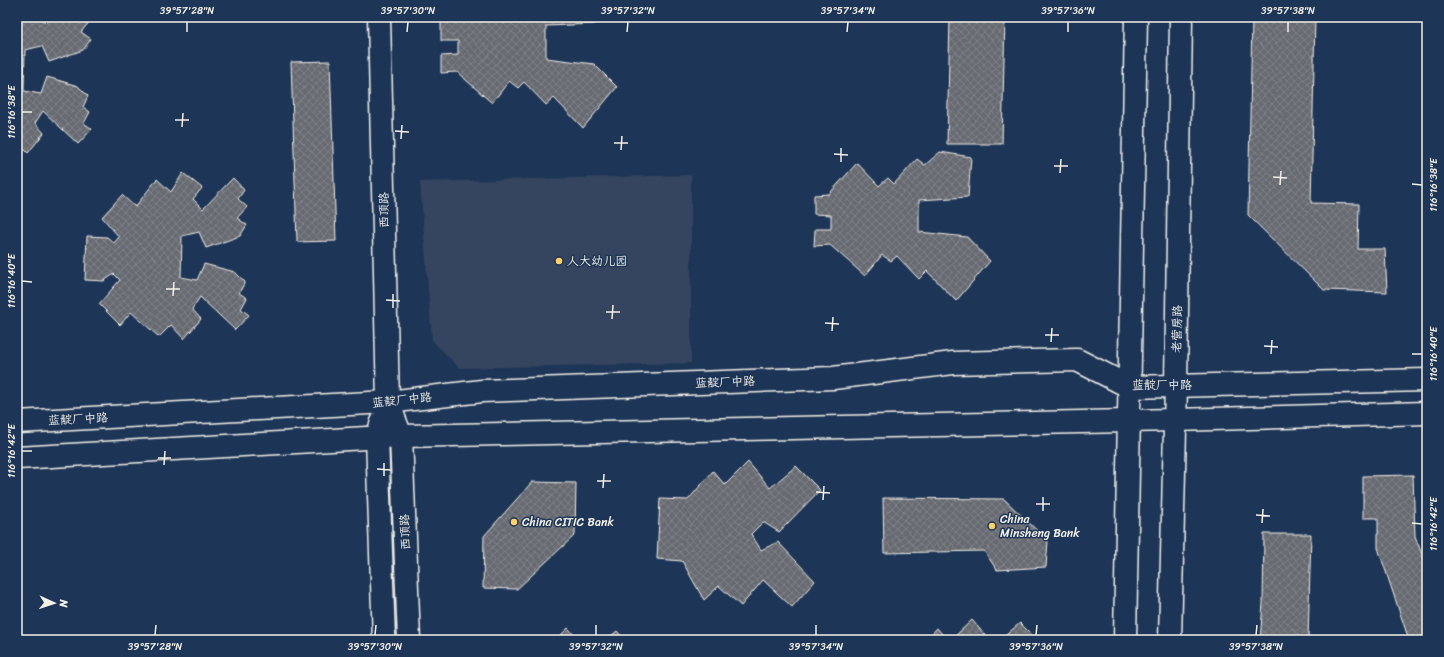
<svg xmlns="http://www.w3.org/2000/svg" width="1444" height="657" font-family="Sriracha,'LXGW WenKai TC',sans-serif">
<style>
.built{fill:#34455f}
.building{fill:url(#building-cross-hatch);stroke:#f4f1e8}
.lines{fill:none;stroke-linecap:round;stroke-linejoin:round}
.minor-casing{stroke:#f4f1e8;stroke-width:25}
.tertiary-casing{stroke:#f4f1e8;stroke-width:25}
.minor{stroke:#1d3557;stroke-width:22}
.tertiary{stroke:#1d3557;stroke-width:22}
.ticks{fill:none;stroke:#f4f1e8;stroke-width:1.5}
.poi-dot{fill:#ffd166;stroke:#1d3557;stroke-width:1.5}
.labels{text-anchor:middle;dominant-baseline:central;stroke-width:3;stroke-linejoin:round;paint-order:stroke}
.street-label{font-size:12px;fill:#f4f1e8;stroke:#1d3557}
.poi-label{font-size:12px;fill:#f4f1e8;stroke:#1d3557;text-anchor:start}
.neatline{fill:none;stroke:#f4f1e8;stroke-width:1.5}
.ticks-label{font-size:10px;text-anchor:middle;fill:#f4f1e8}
</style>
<defs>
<pattern id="building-cross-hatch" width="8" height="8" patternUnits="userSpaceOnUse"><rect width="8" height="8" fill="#686b72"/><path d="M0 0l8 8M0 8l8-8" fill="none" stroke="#7e8186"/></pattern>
</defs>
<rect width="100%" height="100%" fill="#1d3557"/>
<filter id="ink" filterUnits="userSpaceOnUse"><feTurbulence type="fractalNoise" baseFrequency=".025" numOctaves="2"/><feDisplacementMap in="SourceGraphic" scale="8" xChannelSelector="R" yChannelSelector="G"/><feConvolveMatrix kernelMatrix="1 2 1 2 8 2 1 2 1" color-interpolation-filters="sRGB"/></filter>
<g filter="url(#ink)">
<path class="built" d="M 691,175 L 691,363 L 459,368 L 432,340 L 420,182 Z"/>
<g class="building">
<path d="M 17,17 L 40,17 L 46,23 L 52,17 L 86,17 L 90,21 L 81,32 L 91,39 L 83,50 L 49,62 L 42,46 L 25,50 L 24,91 L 41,94 L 47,77 L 78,86 L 88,96 L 83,107 L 90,112 L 84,123 L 92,129 L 78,144 L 43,111 L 35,123 L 44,133 L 28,153 L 17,142 Z"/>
<path d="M 459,17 L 595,17 L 595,24 L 546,26 L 546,58 L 594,64 L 617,87 L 583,128 L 554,98 L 546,105 L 524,82 L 518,88 L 509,81 L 492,103 L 457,72 L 441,73 L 441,56 L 458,55 L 458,41 L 441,41 L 441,21 L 456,20 Z"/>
<path d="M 950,17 L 1005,17 L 1002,144 L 947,144 Z"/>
<path d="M 1252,17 L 1315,17 L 1311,203 L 1359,204 L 1358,249 L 1385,249 L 1387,292 L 1324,290 L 1248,215 Z"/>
<path d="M 330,61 L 336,241 L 297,242 L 291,62 Z"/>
<path d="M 940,152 L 971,157 L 968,197 L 919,200 L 919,232 L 967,237 L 990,261 L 956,301 L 927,271 L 919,279 L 897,256 L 891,261 L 882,255 L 865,276 L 830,245 L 814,246 L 815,229 L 831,229 L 831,215 L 814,214 L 814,195 L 829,194 L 857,163 L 879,186 L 888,178 L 894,184 L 917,159 L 925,165 Z"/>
<path d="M 183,173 L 202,188 L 193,199 L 203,209 L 233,178 L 244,190 L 238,199 L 247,207 L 237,218 L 247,225 L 240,236 L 206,248 L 199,232 L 182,236 L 181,277 L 197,280 L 204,264 L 235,272 L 245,282 L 239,293 L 247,298 L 241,309 L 249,315 L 235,330 L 200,297 L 192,309 L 201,319 L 184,339 L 171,325 L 159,337 L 131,312 L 120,325 L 99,304 L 120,280 L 114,274 L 104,281 L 85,280 L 87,236 L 107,237 L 114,243 L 119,237 L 102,217 L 122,195 L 135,207 L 157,179 L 171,192 Z"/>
<path d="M 748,462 L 770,488 L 796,466 L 820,490 L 779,532 L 763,522 L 751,534 L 761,550 L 778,542 L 815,581 L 792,607 L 763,580 L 741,606 L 719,586 L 704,600 L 682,561 L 657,559 L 660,499 L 688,500 L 713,471 L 725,485 Z"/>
<path d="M 1413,475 L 1415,536 L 1427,568 L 1427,640 L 1409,640 L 1378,548 L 1378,518 L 1363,518 L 1363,476 Z"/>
<path d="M 532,482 L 576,483 L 575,535 L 517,589 L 483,588 L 484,536 Z"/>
<path d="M 883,498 L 1004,499 L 1048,541 L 1046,567 L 997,570 L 984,551 L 884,553 Z"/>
<path d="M 1264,534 L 1311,534 L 1308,640 L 1260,640 L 1263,604 Z"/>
<path d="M 972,620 L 989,640 L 951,640 Z"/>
<path d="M 1020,623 L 1037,640 L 1000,640 Z"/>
<path d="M 568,628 L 579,640 L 556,640 Z"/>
<path d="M 937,628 L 947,640 L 926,640 Z"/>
<path d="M 617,631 L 625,640 L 606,640 Z"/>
</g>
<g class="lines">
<g class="minor-casing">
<path id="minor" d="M 379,17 L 388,402"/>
</g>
<g class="tertiary-casing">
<g id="tertiary">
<path d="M 388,402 L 401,436 L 409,640"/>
<path d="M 17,422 L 388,402 L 482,391 L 833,378 L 953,363 L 1077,360 L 1130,387 L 1427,380"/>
<path d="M 382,422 L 377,437 L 384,640"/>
<path d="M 17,458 L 401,436 L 1175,420 L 1427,413"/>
<path d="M 1125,640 L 1136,17"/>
<path d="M 1170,640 L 1176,386 L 1181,17"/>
</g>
</g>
<use href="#minor" class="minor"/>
<use href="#tertiary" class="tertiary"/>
</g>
</g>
<path class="ticks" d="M 187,32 L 187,22M 407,32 L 408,22M 627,32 L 628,22M 847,32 L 848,22M 1068,32 L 1068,22M 1288,32 L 1288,22M 22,112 L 32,112M 175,120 L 189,120M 182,127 L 183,113M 395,131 L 409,132M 401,139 L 402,125M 614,143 L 628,143M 621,150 L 622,136M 834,154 L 848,155M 841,162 L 841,148M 1054,166 L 1068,166M 1060,173 L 1061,159M 1273,177 L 1287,178M 1412,184 L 1422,185M 1280,185 L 1281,171M 22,281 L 32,282M 166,289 L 180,289M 173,296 L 174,282M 386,300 L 400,301M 393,308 L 393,294M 606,312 L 620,312M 612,319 L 613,305M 825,323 L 839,324M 832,331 L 833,317M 1045,335 L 1059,335M 1051,342 L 1052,328M 1264,346 L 1278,347M 1271,354 L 1272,340M 1412,354 L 1422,354M 22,451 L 32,451M 158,458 L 171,458M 164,465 L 165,451M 377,469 L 391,470M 384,476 L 384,463M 597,481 L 611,481M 603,488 L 604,474M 816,492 L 830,493M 823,500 L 824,486M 1036,504 L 1050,504M 1043,511 L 1043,497M 1256,515 L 1270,516M 1262,523 L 1263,509M 1412,523 L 1422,524M 155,635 L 156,625M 375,635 L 376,625M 596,635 L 596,625M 816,635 L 816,625M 1036,635 L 1037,625M 1256,635 L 1257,625"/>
<g class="poi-dot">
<circle cx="559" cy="261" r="4"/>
<circle cx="514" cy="522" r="4"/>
<circle cx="992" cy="526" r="4"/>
</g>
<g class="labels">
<g class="street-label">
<text transform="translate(384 210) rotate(-91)">西顶路</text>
<text transform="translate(1177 329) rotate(-89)">老营房路</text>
<text transform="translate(725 382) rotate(-2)">蓝靛厂中路</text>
<text x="1162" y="385">蓝靛厂中路</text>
<text transform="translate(402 400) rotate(-6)">蓝靛厂中路</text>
<text transform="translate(78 419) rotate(-3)">蓝靛厂中路</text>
<text transform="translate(405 532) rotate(-92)">西顶路</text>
</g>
<g class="poi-label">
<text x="567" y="261">人大幼儿园</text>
<text x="1000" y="519">China<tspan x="1000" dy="14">Minsheng Bank</tspan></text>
<text x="522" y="522">China CITIC Bank</text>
</g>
</g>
<rect width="1444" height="657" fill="none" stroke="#1d3557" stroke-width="44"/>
<g transform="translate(54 603) rotate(93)" stroke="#1d3557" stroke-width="3" paint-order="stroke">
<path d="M0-3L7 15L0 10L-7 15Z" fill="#f4f1e8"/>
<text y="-6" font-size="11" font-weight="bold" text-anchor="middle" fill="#f4f1e8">N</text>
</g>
<rect x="22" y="22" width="1400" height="613" class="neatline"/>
<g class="ticks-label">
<text x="187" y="14">39°57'28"N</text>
<text x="408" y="14">39°57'30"N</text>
<text x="628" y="14">39°57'32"N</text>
<text x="848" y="14">39°57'34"N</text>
<text x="1068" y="14">39°57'36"N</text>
<text x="1288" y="14">39°57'38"N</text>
<text transform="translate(11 112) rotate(-90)" y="4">116°16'38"E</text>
<text transform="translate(1433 185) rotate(-90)" y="4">116°16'38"E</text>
<text transform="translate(11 281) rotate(-90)" y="4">116°16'40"E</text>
<text transform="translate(1433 354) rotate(-90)" y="4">116°16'40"E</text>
<text transform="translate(11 451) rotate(-90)" y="4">116°16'42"E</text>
<text transform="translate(1433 524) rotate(-90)" y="4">116°16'42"E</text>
<text x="155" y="650">39°57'28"N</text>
<text x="375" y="650">39°57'30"N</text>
<text x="596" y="650">39°57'32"N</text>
<text x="816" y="650">39°57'34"N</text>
<text x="1036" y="650">39°57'36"N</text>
<text x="1256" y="650">39°57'38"N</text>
</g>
</svg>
